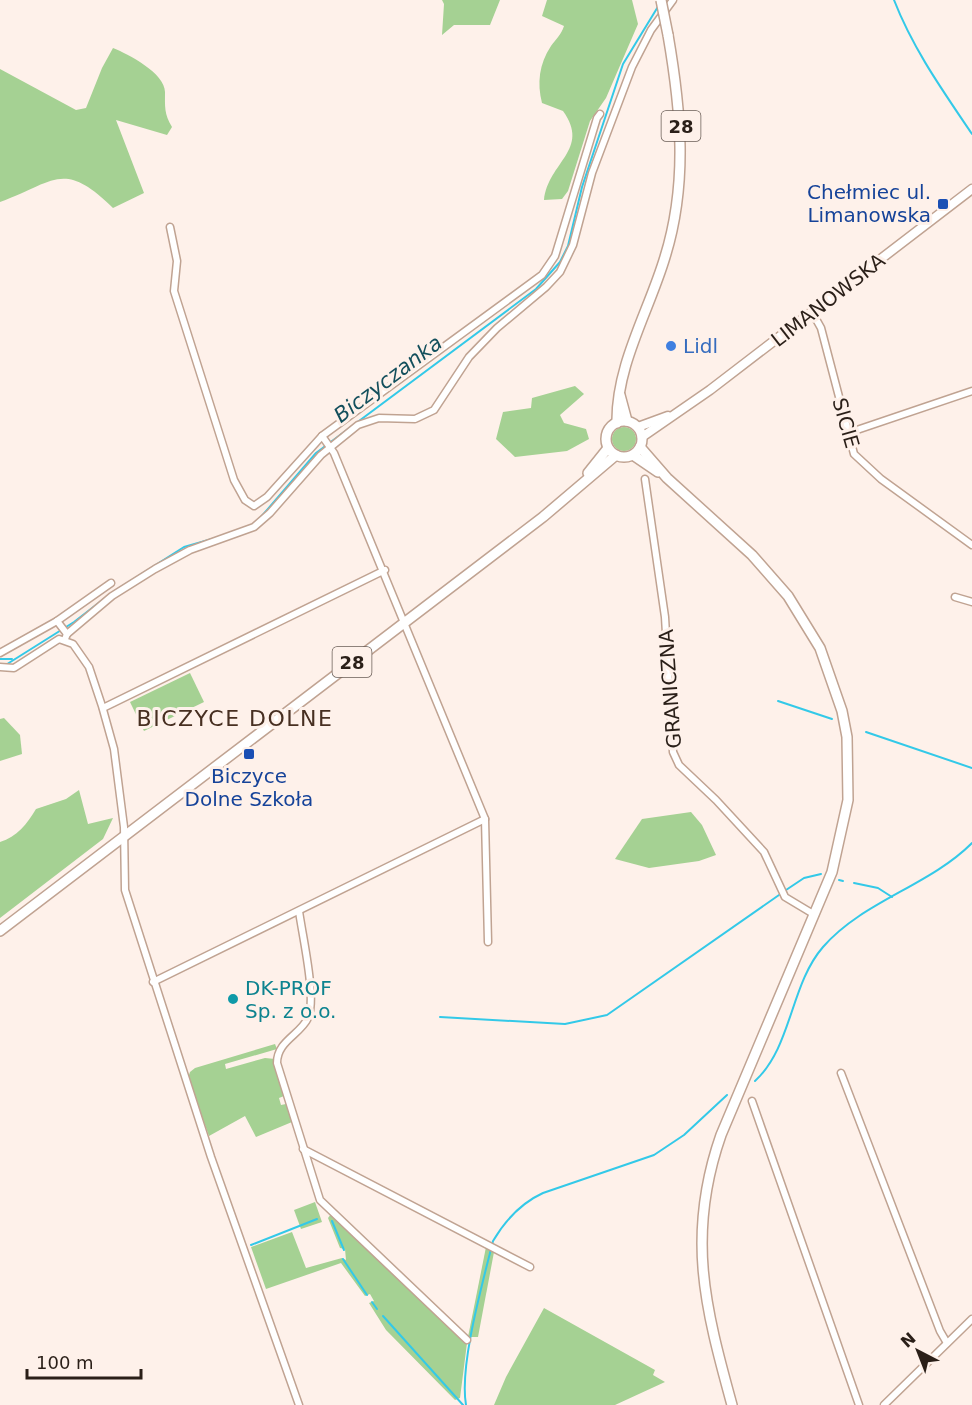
<svg xmlns="http://www.w3.org/2000/svg" width="972" height="1405" font-family="'DejaVu Sans',sans-serif">
<style>
.green{fill:#a5d193}
.lines{fill:none;stroke-linecap:round;stroke-linejoin:round}
.stream{stroke:#33c9e8;stroke-width:2}
.street-casing{stroke:#c0a392;stroke-width:9}
.secondary-casing{stroke:#c0a392;stroke-width:11}
.primary-casing{stroke:#c0a392;stroke-width:12}
.street{stroke:#fff;stroke-width:6}
.secondary{stroke:#fff;stroke-width:8}
.primary{stroke:#fff;stroke-width:9}
.primary-bridge-casing{stroke:#c0a392;stroke-width:12;stroke-linecap:butt}
.primary-bridge{stroke:#fff;stroke-width:9}
.transit-dot{fill:#1a4fb4;stroke:#fef1ea;stroke-width:2}
.shop-dot{fill:#3f7fe0;stroke:#fef1ea;stroke-width:2}
.culture-dot{fill:#0f9aa8;stroke:#fef1ea;stroke-width:2}
.labels{text-anchor:middle;dominant-baseline:central;stroke-width:6;stroke-linejoin:round;paint-order:stroke}
.shield{fill:#fef1ea;stroke:#6a5e57;stroke-width:1.5}
.shield-label{font-size:18px;font-weight:bold;fill:#2a1f18}
.transit-label{font-size:20px;fill:#164399;stroke:#fef1ea;text-anchor:end}
.street-label{font-size:20px;fill:#2a1f18;stroke:#fef1ea}
.shop-label{font-size:20px;fill:#366cbe;stroke:#fef1ea;text-anchor:start}
.culture-label{font-size:20px;fill:#0d838f;stroke:#fef1ea;text-anchor:start}
.water-label{font-size:21px;font-style:italic;fill:#134f5c;stroke:#fef1ea}
.quarter-label{font-size:22px;letter-spacing:1.5px;fill:#472f21;stroke:#fef1ea}
</style>
<rect width="100%" height="100%" fill="#fef1ea"/>
<g class="green">
<path d="M 442,0 L 500,0 L 490,25 L 454,25 L 442,35 L 444,4 Z"/>
<path d="M 547,0 L 632,0 L 638,24 L 606,98 L 590,121 L 568,191 L 562,199 L 544,200 C 548,162 591,150 563,111 L 542,103 C 537,83 539,64 551,46 C 556,39 561,35 564,26 L 542,16 Z"/>
<path d="M 113,48 C 128,54 165,73 165,92 C 165,106 164,114 172,127 L 167,135 L 116,120 L 144,193 L 113,208 C 63,159 55,182 0,202 L 0,69 L 76,110 L 86,108 L 102,68 Z"/>
<path d="M 575,386 L 584,394 L 560,415 L 564,423 L 586,429 L 589,439 L 567,451 L 515,457 L 496,439 L 503,412 L 531,408 L 532,398 Z"/>
<circle cx="624" cy="439" r="12"/>
<path d="M 190,673 L 204,702 L 144,731 L 130,702 Z"/>
<path d="M 4,718 L 20,735 L 22,754 L 0,761 L 0,719 Z"/>
<path d="M 79,790 L 88,824 L 113,818 L 103,839 L 0,918 L 0,842 C 17,837 27,824 36,809 L 66,799 Z"/>
<path d="M 691,812 L 702,825 L 716,855 L 699,861 L 649,868 L 615,859 L 642,819 Z"/>
<path d="M 275,1044 L 277,1049 L 225,1064 L 226,1069 L 265,1058 L 275,1059 L 284,1096 L 279,1098 L 281,1105 L 286,1104 L 292,1122 L 256,1137 L 245,1116 L 209,1136 L 188,1078 L 190,1072 L 195,1068 Z"/>
<path d="M 315,1202 L 322,1222 L 301,1229 L 294,1210 Z"/>
<path d="M 331,1214 L 456,1335 L 467,1343 L 460,1398 L 455,1400 L 386,1330 L 369,1303 L 374,1301 L 370,1294 L 365,1296 L 341,1263 L 266,1289 L 251,1247 L 292,1232 L 306,1268 L 342,1258 L 346,1260 L 345,1249 L 340,1248 L 328,1218 Z"/>
<path d="M 486,1247 L 494,1252 L 478,1337 L 468,1337 Z"/>
<path d="M 544,1308 L 655,1370 L 653,1375 L 665,1382 L 615,1405 L 494,1405 L 506,1377 Z"/>
</g>
<g class="lines">
<g class="stream">
<path d="M 894,0 C 913,49 943,91 972,134"/>
<path d="M 261,517 L 316,453 L 536,289 L 560,262 L 568,246 L 582,187 L 623,64 L 659,5"/>
<path d="M 113,592 L 184,547 L 219,537"/>
<path d="M 0,659 L 12,659"/>
<path d="M 4,666 L 74,622 L 109,595"/>
<path d="M 778,701 L 832,719"/>
<path d="M 866,732 L 972,768"/>
<path d="M 839,880 L 843,881"/>
<path d="M 854,883 L 878,888 L 892,897"/>
<path d="M 786,890 L 804,878 L 821,874"/>
<path d="M 440,1017 L 565,1024 L 607,1015 L 779,895"/>
<path d="M 755,1081 C 792,1047 790,985 823,947 C 863,901 929,886 972,843"/>
<path d="M 332,1221 L 344,1250"/>
<path d="M 251,1245 L 317,1219"/>
<path d="M 343,1259 L 367,1295"/>
<path d="M 372,1302 L 377,1309"/>
<path d="M 383,1316 L 463,1405"/>
<path d="M 466,1405 C 459,1365 483,1282 493,1241 C 506,1219 521,1203 543,1193 L 654,1155 L 684,1135 L 727,1095"/>
</g>
<g class="street-casing">
<g id="street">
<path d="M 170,227 L 177,261 L 174,291 L 234,480 L 245,500 L 254,506 L 267,497 L 322,436 L 542,275 L 555,256 L 597,118 L 600,114"/>
<path d="M 812,312 L 821,328 L 854,454 L 881,479 L 972,545"/>
<path d="M 848,433 L 972,391"/>
<path d="M 322,436 L 334,453 L 485,819 L 488,942"/>
<path d="M 645,479 L 665,617 L 673,752 L 679,765 L 716,800 L 764,852 L 785,897 L 815,915"/>
<path d="M 955,597 L 972,602"/>
<path d="M 57,621 L 67,634"/>
<path d="M 65,639 L 67,634 L 112,596 L 155,569 L 190,550 L 254,527 L 270,513 L 321,455 L 358,425 L 379,418 L 415,419 L 434,410 L 469,357 L 497,328 L 546,287 L 560,272 L 573,245 L 592,173 L 632,67 L 651,30 L 673,0"/>
<path d="M 0,653 L 57,621 L 111,583"/>
<path d="M 0,667 L 14,668 L 59,639 L 73,644 L 89,667 L 102,706 L 114,749 L 124,827 L 125,890 L 211,1157 L 299,1405"/>
<path d="M 103,708 L 385,570"/>
<path d="M 299,911 C 302,934 317,998 308,1018 C 300,1035 277,1041 277,1063 L 320,1200 L 467,1340"/>
<path d="M 153,982 L 485,819"/>
<path d="M 841,1073 L 940,1331 L 947,1343"/>
<path d="M 752,1101 L 859,1405"/>
<path d="M 303,1149 L 530,1267"/>
<path d="M 884,1405 L 972,1319"/>
</g>
</g>
<g class="secondary-casing">
<g id="secondary">
<path d="M 638,427 L 668,416"/>
<path d="M 642,437 L 710,390 L 972,189"/>
</g>
</g>
<g class="primary-casing">
<g id="primary">
<path d="M 620,395 L 627,421"/>
<circle cx="624" cy="439" r="18"/>
<path d="M 617,423 C 616,365 649,311 665,257 C 688,183 681,110 668,35"/>
<path d="M 640,447 L 667,478 L 752,555 L 788,596 L 820,648 L 842,711 L 847,737 L 848,800 L 832,872 L 721,1135 C 686,1235 705,1307 732,1405"/>
<path d="M 633,455 L 658,472"/>
<path d="M 588,473 L 608,448"/>
<path d="M 0,931 L 543,517 L 616,455"/>
</g>
</g>
<use href="#street" class="street"/>
<use href="#secondary" class="secondary"/>
<use href="#primary" class="primary"/>
<g class="primary-bridge-casing">
<path id="primary-bridge" d="M 661,0 L 668,35"/>
</g>
<use href="#primary-bridge" class="primary-bridge"/>
</g>
<g class="transit-dot">
<rect x="937" y="198" width="12" height="12" rx="3"/>
<rect x="243" y="748" width="12" height="12" rx="3"/>
</g>
<circle class="shop-dot" cx="671" cy="346" r="6"/>
<circle class="culture-dot" cx="233" cy="999" r="6"/>
<g class="labels">
<g class="shield">
<rect x="661.5" y="111" width="39" height="30" rx="4.5"/>
<rect x="332.5" y="647" width="39" height="30" rx="4.5"/>
</g>
<g class="shield-label">
<text x="681" y="126">28</text>
<text x="352" y="662">28</text>
</g>
<g class="transit-label">
<text x="931" y="192">Chełmiec ul.<tspan x="931" dy="23">Limanowska</tspan></text>
<text x="249" y="776" text-anchor="middle">Biczyce<tspan x="249" dy="23">Dolne Szkoła</tspan></text>
</g>
<g class="street-label">
<text transform="translate(828 300) rotate(-38)">LIMANOWSKA</text>
<text transform="translate(846 423) rotate(74)">SICIE</text>
<text transform="translate(670 689) rotate(-94)">GRANICZNA</text>
</g>
<g class="shop-label">
<text x="683" y="346">Lidl</text>
</g>
<g class="culture-label">
<text x="245" y="988">DK-PROF<tspan x="245" dy="23">Sp. z o.o.</tspan></text>
</g>
<g class="water-label">
<text transform="translate(388 379) rotate(-37)">Biczyczanka</text>
</g>
<g class="quarter-label">
<text x="235" y="718">BICZYCE DOLNE</text>
</g>
</g>
<g transform="translate(918 1351) rotate(318)" stroke="#fef1ea" stroke-width="4.5" paint-order="stroke">
<path d="M0-4.5L10 22L0 15L-10 22Z" fill="#2a1f18"/>
<text y="-9" font-size="16" font-weight="bold" text-anchor="middle" fill="#2a1f18">N</text>
</g>
<path d="M27 1369v9h114v-9" fill="none" stroke="#2a1f18" stroke-width="3"/>
<text x="36" y="1369" font-size="18" fill="#2a1f18" stroke="#fef1ea" stroke-width="4.5" paint-order="stroke">100 m</text>
</svg>
